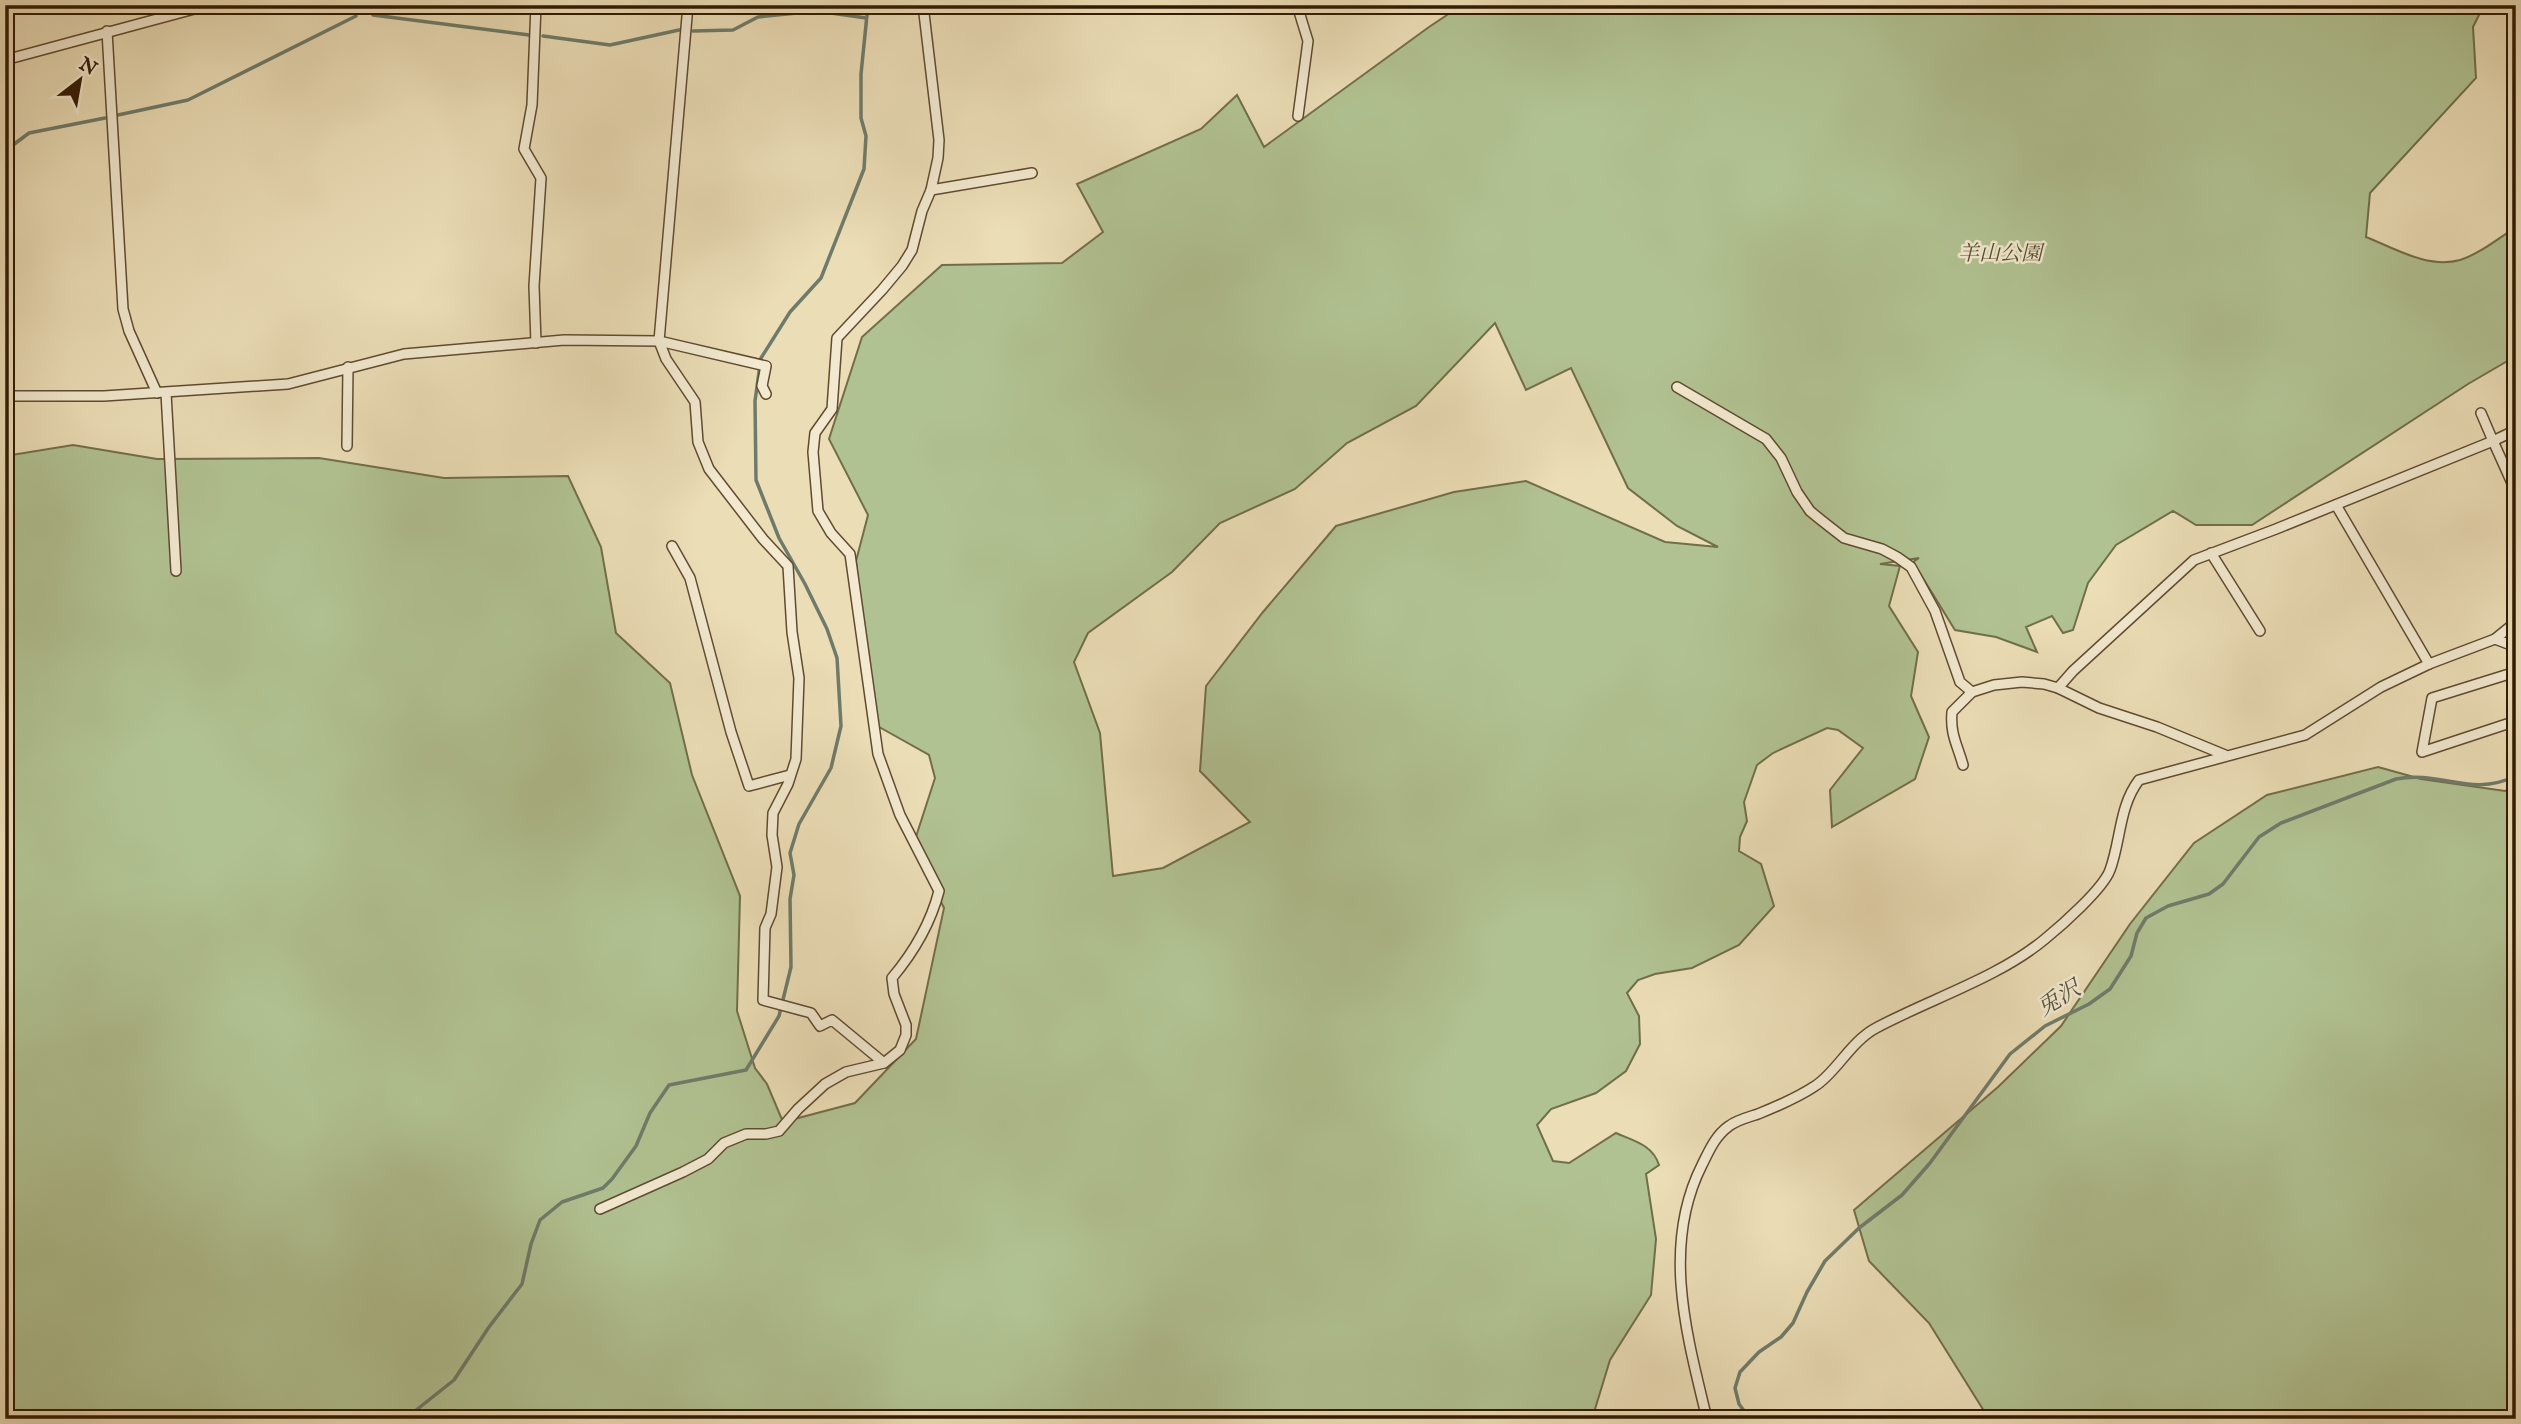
<svg xmlns="http://www.w3.org/2000/svg" width="2521" height="1424" font-family="'IM FELL English','Noto Serif JP',serif">
<style>
.green{fill:#b1c292;stroke:#716e4a;stroke-width:2;fill-rule:evenodd}
.lines{fill:none;stroke-linecap:round;stroke-linejoin:round}
.stream{stroke:#6f7b6a;stroke-width:3.5}
.minor-casing{stroke:#604b2f;stroke-width:12}
.minor{stroke:#f2e9d0;stroke-width:9}
.labels{text-anchor:middle;dominant-baseline:central;stroke-width:5;stroke-linejoin:round;paint-order:stroke}
.park-label{font-size:21px;font-style:italic;fill:#574c2d;stroke:#f2e9d0}
.water-label{font-size:23px;font-style:italic;fill:#55523f;stroke:#f2e9d0}
</style>
<rect width="100%" height="100%" fill="#ebddb6"/>
<filter id="stains"><feTurbulence type="fractalNoise" baseFrequency=".00286" numOctaves="4"/><feColorMatrix values="0 0 0 0 .2 0 0 0 0 .09 0 0 0 0 .02 0 0 0 .5 -.17"/></filter>
<radialGradient id="worn" r=".72"><stop offset=".6" stop-color="#630" stop-opacity="0"/><stop offset="1" stop-color="#630" stop-opacity=".3"/></radialGradient>
<g class="green">
<path d="M 1462,5 L 2484,5 L 2473,27 L 2476,78 L 2370,193 L 2366,237 C 2394,248 2428,269 2460,260 C 2479,254 2499,238 2516,227 L 2516,356 L 2468,384 L 2252,525 L 2196,525 L 2173,511 L 2116,545 L 2088,583 L 2073,630 L 2063,633 L 2052,616 L 2026,627 L 2037,652 L 1996,637 L 1955,630 L 1913,562 L 1919,558 L 1880,564 L 1900,566 L 1889,606 L 1918,652 L 1911,696 L 1929,737 L 1915,779 L 1832,827 L 1830,790 L 1863,748 L 1838,730 L 1827,728 L 1773,753 L 1757,765 L 1744,802 L 1747,821 L 1740,837 L 1739,851 L 1761,864 L 1774,906 L 1739,945 L 1692,968 L 1655,974 L 1638,980 L 1627,993 L 1639,1016 L 1640,1044 L 1626,1071 L 1596,1093 L 1551,1109 L 1537,1125 L 1553,1161 L 1569,1163 L 1616,1133 C 1634,1141 1653,1145 1659,1165 L 1646,1174 L 1656,1239 L 1651,1295 L 1610,1360 L 1592,1419 L 5,1419 L 5,456 L 73,445 L 157,459 L 319,458 L 444,478 L 568,476 L 601,547 L 616,633 L 670,683 L 692,775 L 740,896 L 737,1011 L 755,1068 L 767,1084 L 783,1122 L 855,1103 L 916,1039 L 944,908 L 913,846 L 935,778 L 929,755 L 872,723 L 856,561 L 868,515 L 829,439 L 862,337 L 942,265 L 1062,263 L 1103,232 L 1077,184 L 1201,129 L 1237,95 L 1264,147 L 1429,27 ZM 1495,323 L 1526,390 L 1571,368 L 1628,488 L 1677,526 L 1718,547 L 1665,542 L 1526,481 L 1454,492 L 1336,526 L 1263,612 L 1206,686 L 1200,771 L 1250,822 L 1163,868 L 1113,876 L 1100,733 L 1074,662 L 1088,633 L 1172,572 L 1220,523 L 1295,489 L 1347,443 L 1416,406 Z"/>
<path d="M 2378,767 L 2421,779 L 2505,791 L 2516,783 L 2516,1419 L 1989,1419 L 1929,1323 L 1869,1261 L 1854,1210 L 1998,1087 L 2061,1026 L 2130,924 L 2194,843 L 2267,795 Z"/>
</g>
<g class="lines">
<g class="stream">
<path d="M 373,15 L 529,35"/>
<path d="M 693,31 L 733,30 L 758,17 L 817,11 L 866,18"/>
<path d="M 543,36 L 610,45 L 679,30"/>
<path d="M 118,115 L 188,100 L 356,16"/>
<path d="M 5,151 L 29,133 L 105,118"/>
<path d="M 370,1419 L 410,1415 L 454,1380 L 489,1327 L 522,1284 L 531,1244 L 540,1220 L 562,1202 L 603,1188 L 612,1179 L 636,1146 L 650,1113 L 669,1085 L 746,1070 L 779,1016 L 791,967 L 790,899 L 794,875 L 790,853 L 799,824 L 831,768 L 841,726 L 837,658 L 827,629 L 805,584 L 779,538 L 756,480 L 755,401 L 761,358 L 790,312 L 821,278 L 864,169 L 866,136 L 861,118 L 861,74 L 868,5"/>
<path d="M 1750,1419 L 1739,1404 L 1735,1388 L 1740,1372 L 1759,1352 L 1781,1337 L 1793,1323 L 1807,1292 L 1825,1261 L 1859,1228 L 1902,1195 L 1930,1163 L 2010,1054 L 2045,1026 L 2089,1004 L 2110,989 L 2131,956 L 2137,933 L 2146,918 L 2168,906 L 2209,894 L 2223,884 L 2259,837 L 2281,823 L 2396,779 C 2441,770 2470,798 2516,776"/>
</g>
<g class="minor-casing">
<g id="minor">
<path d="M 536,5 L 532,105 L 524,149 L 541,178 L 534,286 L 536,343"/>
<path d="M 688,5 L 659,341 L 666,359 L 695,402 L 698,442 L 709,469 L 763,539 L 788,566 L 792,632 L 799,678 L 796,759 L 788,784 L 773,813 L 772,835 L 777,867 L 771,914 L 765,928 L 763,1000 L 811,1013 L 820,1026 L 832,1020 L 884,1063"/>
<path d="M 1297,5 L 1308,41 L 1298,116"/>
<path d="M 107,31 L 123,309 L 129,331 L 157,393"/>
<path d="M 5,60 L 209,5"/>
<path d="M 931,190 L 1032,173"/>
<path d="M 1677,387 L 1766,439 L 1781,458 L 1797,492 L 1810,511 L 1821,520 L 1844,538 L 1882,549 L 1897,557 L 1911,567 L 1935,611 L 1960,682 L 1972,692"/>
<path d="M 166,393 L 176,571"/>
<path d="M 5,396 L 104,396 L 288,384 L 404,354 L 564,340 L 659,341 L 766,366 L 762,386 L 766,394"/>
<path d="M 2481,413 L 2493,441 L 2516,430"/>
<path d="M 347,446 L 348,367"/>
<path d="M 2336,505 L 2429,664"/>
<path d="M 672,546 L 690,578 L 731,732 L 749,786 L 790,775"/>
<path d="M 2211,553 L 2260,631"/>
<path d="M 2495,639 L 2516,647"/>
<path d="M 2516,676 L 2509,674 L 2432,698 L 2422,752 L 2516,721"/>
<path d="M 2058,688 L 2073,671 L 2194,560 L 2276,529 L 2493,441 L 2516,492"/>
<path d="M 1963,765 C 1957,744 1950,734 1952,712 L 1972,692 L 1994,685 L 2022,682 L 2044,684 L 2058,688 L 2099,708 L 2157,727 L 2225,755"/>
<path d="M 600,1209 L 683,1172 L 708,1159 L 724,1143 L 746,1134 L 766,1134 L 779,1131 L 798,1109 L 825,1084 L 846,1072 L 884,1063 L 900,1050 L 906,1035 L 906,1025 L 894,994 L 892,978 C 913,953 931,922 939,891 L 900,815 L 878,754 L 850,554 L 831,533 L 818,511 L 813,452 L 815,433 L 832,409 L 837,338 L 882,290 L 902,266 L 912,250 L 922,211 L 931,190 L 938,158 L 939,140 L 923,5"/>
<path d="M 1707,1419 C 1687,1336 1661,1246 1702,1165 C 1709,1151 1715,1136 1729,1126 C 1737,1120 1749,1117 1758,1114 C 1778,1106 1797,1098 1815,1086 C 1836,1073 1850,1042 1876,1028 C 1930,999 1998,978 2045,939 C 2061,926 2103,889 2110,870 C 2121,840 2119,806 2139,780 L 2305,735 L 2381,687 L 2429,664 L 2495,639 L 2516,622"/>
</g>
</g>
<use href="#minor" class="minor"/>
</g>
<g class="labels">
<g class="park-label">
<text x="2000" y="254">羊山公園</text>
</g>
<g class="water-label">
<text transform="translate(2059 999) rotate(-31)">兎沢</text>
</g>
</g>
<rect width="2521" height="1424" fill="none" stroke="#ebddb6" stroke-width="28"/>
<rect x="7" y="7" width="2507" height="1410" fill="none" stroke="#311a02" stroke-width="3.5"/>
<rect x="14" y="14" width="2493" height="1396" fill="none" stroke="#311a02" stroke-width="2"/>
<g transform="translate(80 80) rotate(31)" stroke="#f2e9d0" stroke-width="5" paint-order="stroke">
<path d="M0-5L12 26L0 18L-12 26Z" fill="#311a02"/>
<text y="-10" font-size="19" font-weight="bold" text-anchor="middle" fill="#311a02">N</text>
</g>
<rect width="100%" height="100%" filter="url(#stains)"/>
<rect width="100%" height="100%" fill="url(#worn)"/>
</svg>
